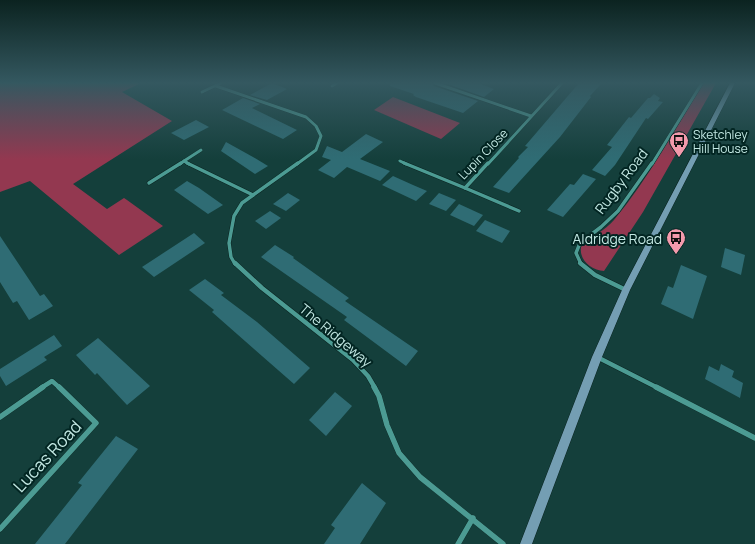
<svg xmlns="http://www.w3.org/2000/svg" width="755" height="544" font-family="Manrope,sans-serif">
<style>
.green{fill:#933850}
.building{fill:#2f6c74}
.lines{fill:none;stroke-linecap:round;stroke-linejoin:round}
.minor-far3-casing{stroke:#0a2421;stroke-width:3.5}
.minor-far2-casing{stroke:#0a2421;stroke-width:4.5}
.minor-far1-casing{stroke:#0a2421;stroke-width:5.5}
.minor-casing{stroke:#0a2421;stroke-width:6}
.secondary-casing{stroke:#0a2421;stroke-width:1}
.minor-far3{stroke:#4c9b93;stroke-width:3}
.minor-far2{stroke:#4c9b93;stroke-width:3.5}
.minor-far1{stroke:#4c9b93;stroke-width:4.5}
.minor{stroke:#4c9b93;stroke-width:5.5}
.secondary{fill:#749eb3;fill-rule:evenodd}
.labels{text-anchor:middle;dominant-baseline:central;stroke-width:4;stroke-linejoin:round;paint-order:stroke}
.far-poi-label{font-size:12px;fill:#c3e8e3;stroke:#022522;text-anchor:start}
.far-street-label{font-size:12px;fill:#c3e8e3;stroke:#022522}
.street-label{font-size:14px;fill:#c3e8e3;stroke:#022522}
.poi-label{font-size:14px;fill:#c3e8e3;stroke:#022522;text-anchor:end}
.near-street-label{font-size:17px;fill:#c3e8e3;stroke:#022522}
</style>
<rect width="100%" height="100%" fill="#143f3b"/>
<g class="green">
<path d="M 0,83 L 141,83 L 122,92 L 172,121 L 73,184 L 107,209 L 124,198 L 127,200 L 163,226 L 119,255 L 30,181 L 0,192 Z"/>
<path d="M 704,83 L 716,83 L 643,212 L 604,271 C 592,270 579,261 581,247 C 591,236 605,231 614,220 C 649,178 675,129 704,83 Z"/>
<path d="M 393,97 L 460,123 L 441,139 L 374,110 Z"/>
</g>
<g class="building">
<path d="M 272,83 L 287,89 L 267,100 L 250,95 Z"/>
<path d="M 390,83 L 432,83 L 434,86 L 478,101 L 463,113 L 416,97 L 413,95 L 414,94 L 390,86 Z"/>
<path d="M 445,83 L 478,83 L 494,89 L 484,97 Z"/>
<path d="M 579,83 L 602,83 L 590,96 L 591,97 L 560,137 L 509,193 L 493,187 L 519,158 L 518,157 L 528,147 L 525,146 Z"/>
<path d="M 654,94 L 660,98 L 658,101 L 663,102 L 648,119 L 646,118 L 615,165 L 605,176 L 592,170 L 612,147 L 607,145 L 629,117 L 631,118 L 648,98 L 650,98 Z"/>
<path d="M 243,98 L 260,104 L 252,108 L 297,130 L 283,139 L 222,110 Z"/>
<path d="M 196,120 L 209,127 L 184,140 L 171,133 Z"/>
<path d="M 366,134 L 383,142 L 360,159 L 390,171 L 380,181 L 347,167 L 334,178 L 318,170 L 331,160 L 322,157 L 327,146 L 342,152 Z"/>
<path d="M 226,142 L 253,157 L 268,166 L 255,174 L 221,151 Z"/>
<path d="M 583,174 L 596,179 L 563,217 L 547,210 L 570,184 L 574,185 Z"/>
<path d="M 393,176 L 413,185 L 427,191 L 416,201 L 382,185 Z"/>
<path d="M 187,181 L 199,188 L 223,205 L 208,214 L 174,190 Z"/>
<path d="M 288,193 L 300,200 L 286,211 L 273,204 Z"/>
<path d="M 439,193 L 456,200 L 446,211 L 429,204 Z"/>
<path d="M 459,204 L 483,215 L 474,226 L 450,215 Z"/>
<path d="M 270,211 L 281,218 L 266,229 L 255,221 Z"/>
<path d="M 485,220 L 510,231 L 502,243 L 476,231 Z"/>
<path d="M 194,233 L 205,243 L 154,277 L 142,267 Z"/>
<path d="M 0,236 L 40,296 L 44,294 L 53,306 L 29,320 L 17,301 L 13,303 L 0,282 Z"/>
<path d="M 275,245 L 294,257 L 293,258 L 349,298 L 345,301 L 418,351 L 406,366 L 344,320 L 347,317 L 261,257 Z"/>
<path d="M 725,248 L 745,255 L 741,275 L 721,267 Z"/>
<path d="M 681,265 L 707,276 L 693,319 L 661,304 L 668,286 L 673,288 Z"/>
<path d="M 205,279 L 224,293 L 221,295 L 257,322 L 310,368 L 294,384 L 212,312 L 214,310 L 189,290 Z"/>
<path d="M 54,335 L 62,346 L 44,357 L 47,360 L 6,386 L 0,376 L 0,369 Z"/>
<path d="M 98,338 L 150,386 L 127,405 L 97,373 L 95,375 L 76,355 Z"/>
<path d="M 721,364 L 734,371 L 732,377 L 743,383 L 740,398 L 705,379 L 709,366 L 719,371 Z"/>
<path d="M 335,392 L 352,406 L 326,436 L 309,420 Z"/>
<path d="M 116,436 L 138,449 L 65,544 L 35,544 L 82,485 L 78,483 Z"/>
<path d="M 362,483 L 386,503 L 360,544 L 324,544 L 335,528 L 331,525 Z"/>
</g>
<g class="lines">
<g class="minor-far3-casing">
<g id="minor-far3">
<path d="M 435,83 L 531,116"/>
<path d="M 216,86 L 306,117 L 316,126 L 321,136 L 316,150 L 297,164"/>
<path d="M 332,86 L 337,83"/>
<path d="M 202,92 L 221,83"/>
<path d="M 184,161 L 201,150"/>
<path d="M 400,161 L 406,164"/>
<path d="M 180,164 L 184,161 L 189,164"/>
<path d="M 488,164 L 562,83"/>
<path d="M 652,164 L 702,83"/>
</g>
</g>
<g class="minor-far2-casing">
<g id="minor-far2">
<path d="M 187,163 L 253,195"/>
<path d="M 404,163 L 465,188 L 488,163"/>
<path d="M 149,183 L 181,163"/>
<path d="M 465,188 L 519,211"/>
<path d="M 235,264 L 231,257 L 229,243 L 234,216 L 242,203 L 298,163"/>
<path d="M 581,264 L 576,253 L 580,243 L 601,227 L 618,211 L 652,163"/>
</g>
</g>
<g class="minor-far1-casing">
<g id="minor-far1">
<path d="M 235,263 L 262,288 L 353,360 L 368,376 L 375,388"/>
<path d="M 580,263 L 595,275 L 626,290"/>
<path d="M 597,357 L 658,388"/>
<path d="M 41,388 L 52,381 L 60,388"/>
</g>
</g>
<g class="minor-casing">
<g id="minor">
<path d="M 374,387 L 379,396 L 387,425 L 399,453 L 420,477 L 503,544"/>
<path d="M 656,387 L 755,438"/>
<path d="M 0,417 L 43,387"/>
<path d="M 0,529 L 96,423 L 59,387"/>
<path d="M 458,544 L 473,518"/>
</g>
</g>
<g class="secondary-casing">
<path id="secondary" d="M 730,83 L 735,83 L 630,290 L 602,357 L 532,544 L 520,544 L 592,357 L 622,290 Z"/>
</g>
<use href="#minor-far3" class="minor-far3"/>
<use href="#minor-far2" class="minor-far2"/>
<use href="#minor-far1" class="minor-far1"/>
<use href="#minor" class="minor"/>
<use href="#secondary" class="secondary"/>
</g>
<linearGradient id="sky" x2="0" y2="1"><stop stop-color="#0b2320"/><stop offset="0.52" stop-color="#345860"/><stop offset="1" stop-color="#345860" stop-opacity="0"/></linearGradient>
<rect width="755" height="159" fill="url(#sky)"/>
<defs>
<g id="bus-pin" transform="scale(1)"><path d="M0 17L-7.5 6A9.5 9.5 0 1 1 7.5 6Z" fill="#f39aac" stroke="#022522"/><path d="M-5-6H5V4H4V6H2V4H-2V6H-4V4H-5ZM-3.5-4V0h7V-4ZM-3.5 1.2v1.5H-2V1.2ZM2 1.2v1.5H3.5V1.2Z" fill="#111"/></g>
</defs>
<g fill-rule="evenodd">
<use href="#bus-pin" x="679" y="141"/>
<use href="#bus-pin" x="676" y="238"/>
</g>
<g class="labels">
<g class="far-poi-label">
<text x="693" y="134">Sketchley<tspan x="693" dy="14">Hill House</tspan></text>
</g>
<g class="far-street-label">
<text transform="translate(483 154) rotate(-46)">Lupin Close</text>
</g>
<g class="street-label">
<text transform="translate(621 181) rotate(-53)">Rugby Road</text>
<text transform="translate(336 335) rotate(40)">The Ridgeway</text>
</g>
<g class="poi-label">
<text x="662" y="238">Aldridge Road</text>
</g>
<g class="near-street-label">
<text transform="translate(47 456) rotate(-47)">Lucas Road</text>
</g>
</g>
</svg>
